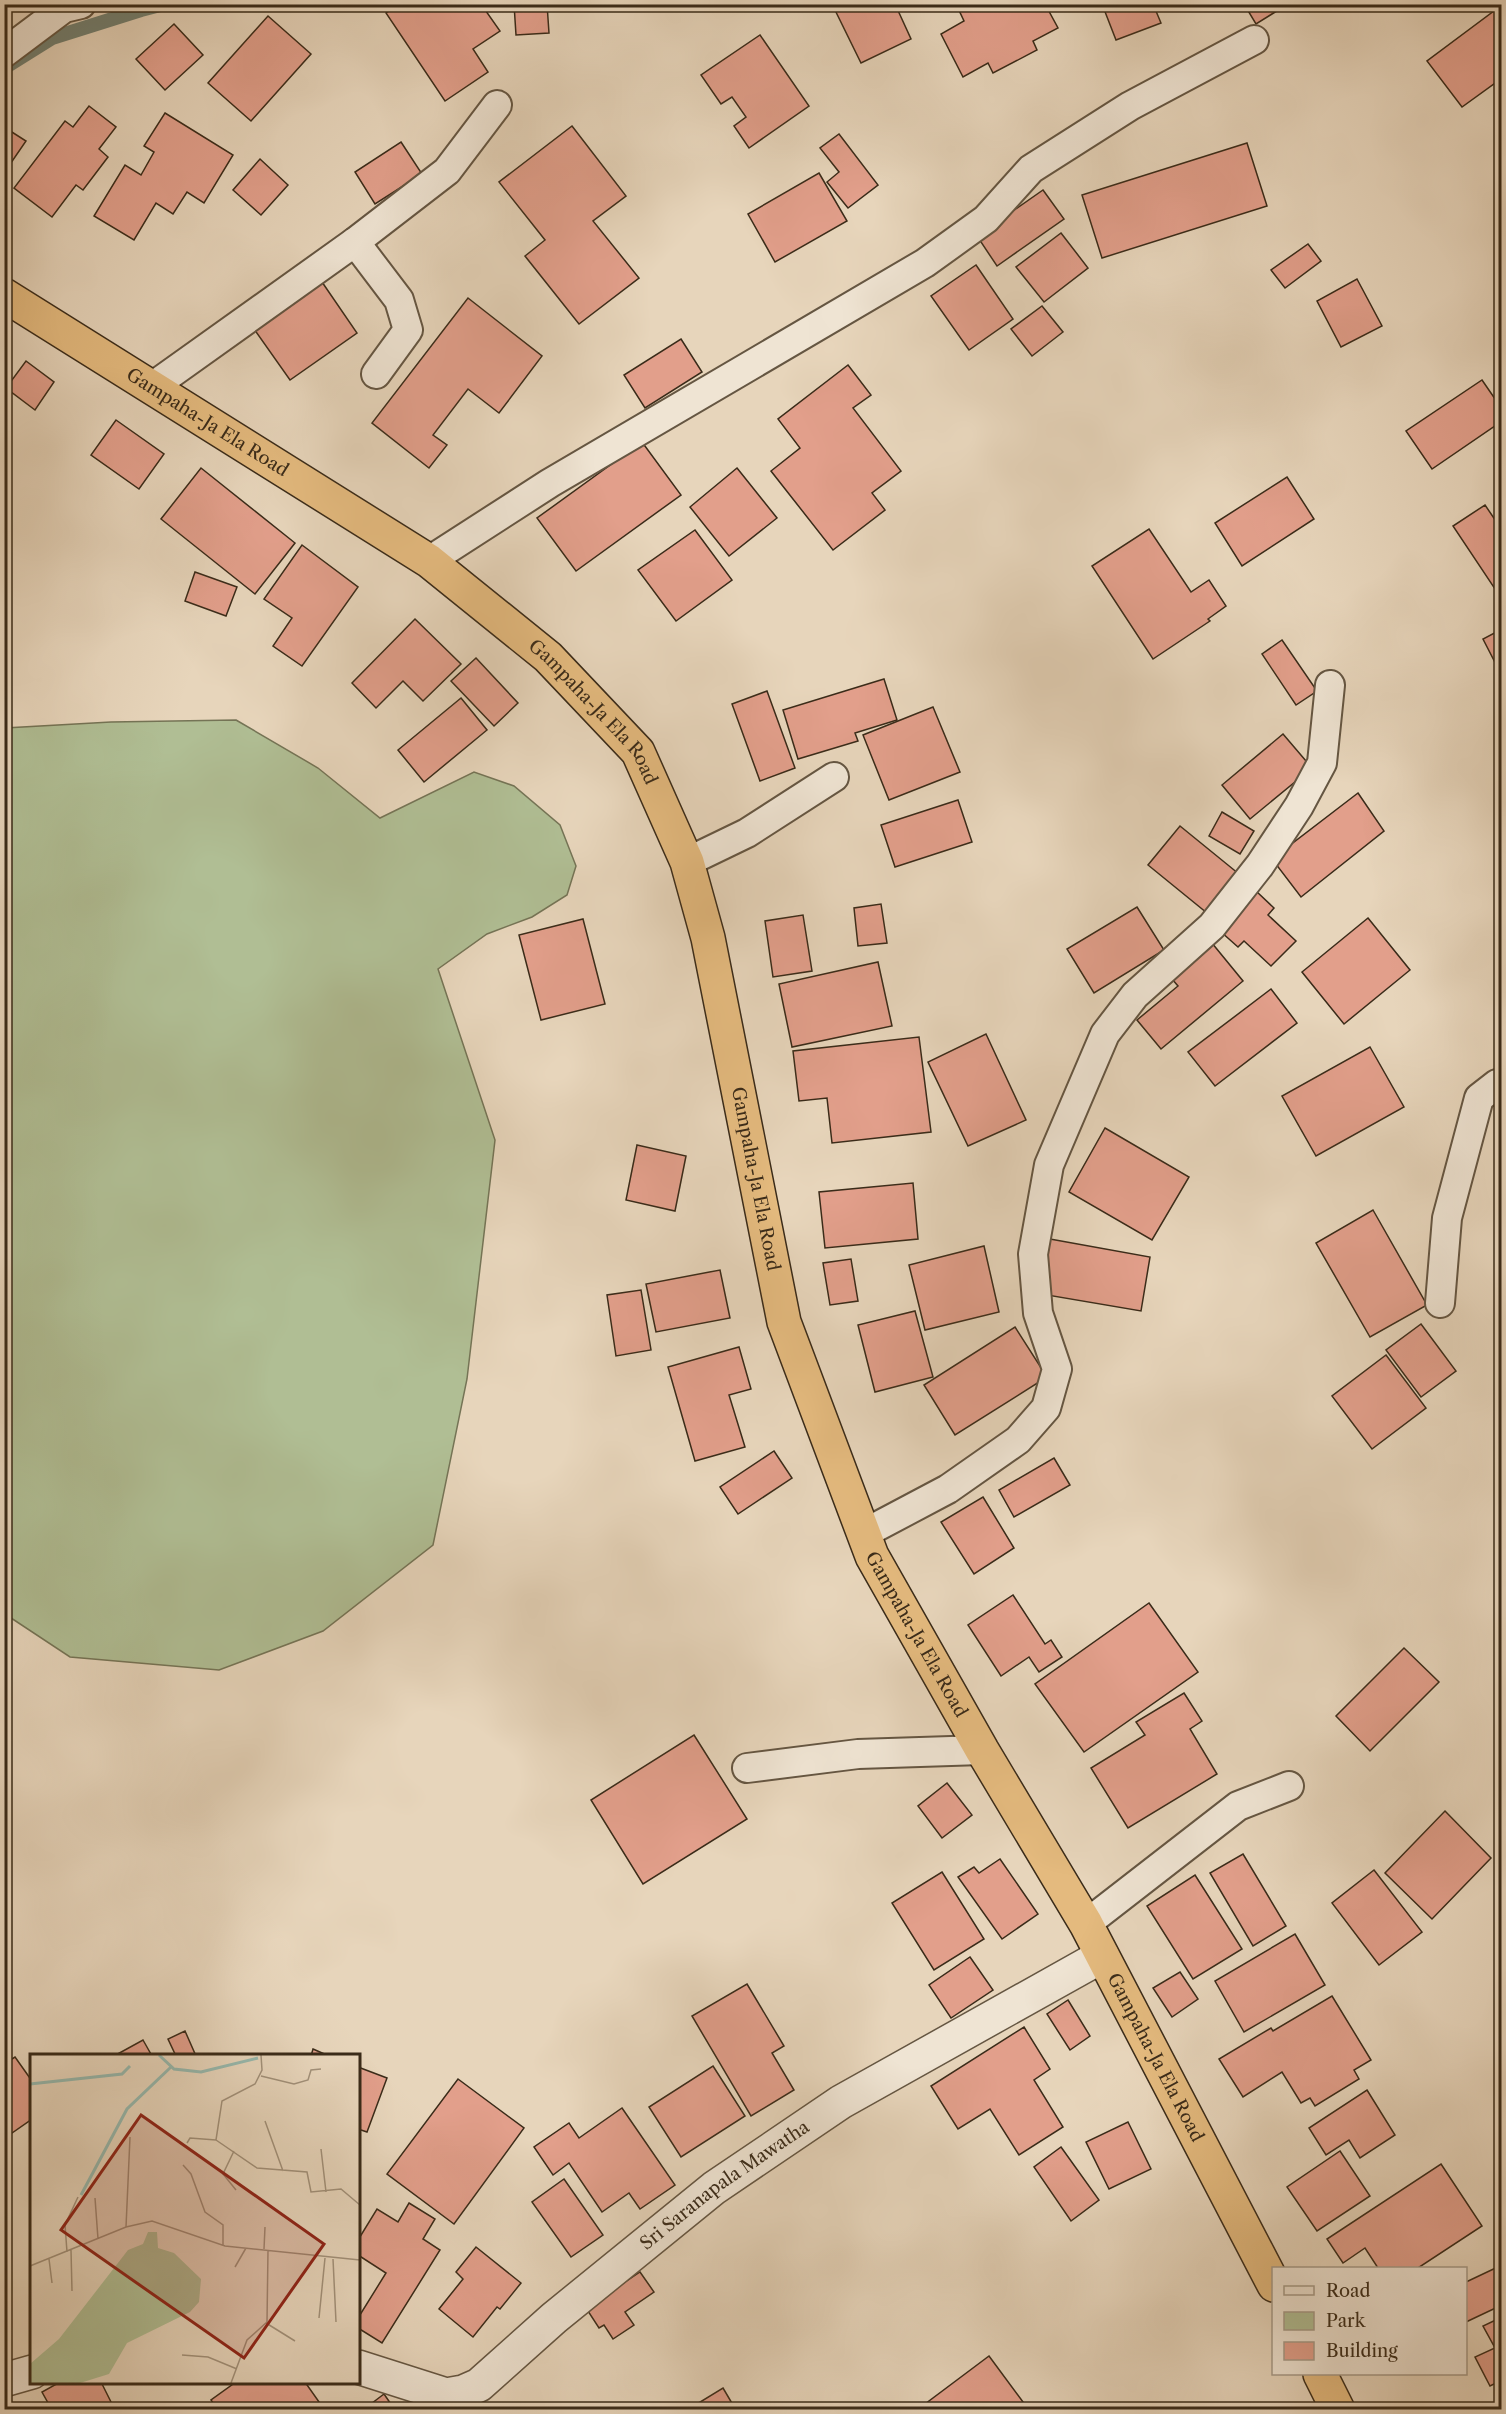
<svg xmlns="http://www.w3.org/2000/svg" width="1506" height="2414" font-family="'Libre Caslon Text',serif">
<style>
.green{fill:#b0be94;stroke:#757456;stroke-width:1.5}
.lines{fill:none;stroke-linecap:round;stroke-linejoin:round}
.stream{stroke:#728072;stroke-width:14}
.building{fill:#e29f8b;stroke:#3a2b19;stroke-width:1.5}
.lane-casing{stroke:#655642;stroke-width:32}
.street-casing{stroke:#655642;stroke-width:36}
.highway-casing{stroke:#3a2b19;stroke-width:36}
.lane{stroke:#efe4d3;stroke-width:28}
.street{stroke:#efe4d3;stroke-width:33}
.highway{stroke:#e4ba7e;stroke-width:33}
.labels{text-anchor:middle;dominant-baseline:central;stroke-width:4.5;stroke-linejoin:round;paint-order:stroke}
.street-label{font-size:18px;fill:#3a2b19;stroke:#efe4d3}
.inset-river{fill:none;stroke:#97b9ae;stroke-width:3}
.inset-road{fill:none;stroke:#a2917a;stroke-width:1.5}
.view{fill:#8f2418;fill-opacity:0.15;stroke:#8f2418;stroke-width:3}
.inset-edge{fill:none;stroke:#3a2b19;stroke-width:3}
</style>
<rect width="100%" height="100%" fill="#e7d5bb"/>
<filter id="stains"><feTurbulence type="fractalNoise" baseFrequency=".00333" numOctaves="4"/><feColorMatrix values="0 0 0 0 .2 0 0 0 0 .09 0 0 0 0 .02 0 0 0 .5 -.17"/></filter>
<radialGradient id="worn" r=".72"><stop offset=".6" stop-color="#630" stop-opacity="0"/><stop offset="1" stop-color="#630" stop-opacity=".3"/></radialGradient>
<path class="green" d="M 236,720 L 318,768 L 380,818 L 474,772 L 514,786 L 560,825 L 576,866 L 567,895 L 532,917 L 487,934 L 438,969 L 495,1140 L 467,1379 L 433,1545 L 323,1631 L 219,1670 L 70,1657 L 5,1614 L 5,728 L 111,722 Z"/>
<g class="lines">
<path class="stream" d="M 4,68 L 52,38 L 141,10 L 164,4"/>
</g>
<g class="building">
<path d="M 399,4 L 447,4 L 452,11 L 462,4 L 481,4 L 500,31 L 473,49 L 488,72 L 445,101 L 386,13 Z"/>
<path d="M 514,4 L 547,4 L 549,33 L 516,35 Z"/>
<path d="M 840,4 L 895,4 L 911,39 L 861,63 L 834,8 Z"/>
<path d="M 956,4 L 1045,4 L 1058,28 L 1033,41 L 1037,50 L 993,73 L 988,63 L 963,77 L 941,34 L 964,21 Z"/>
<path d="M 1102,4 L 1153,4 L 1161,23 L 1116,40 Z"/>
<path d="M 1244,4 L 1288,4 L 1256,24 Z"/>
<path d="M 1502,5 L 1502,78 L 1462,107 L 1427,61 Z"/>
<path d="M 268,16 L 311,54 L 251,121 L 208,83 Z"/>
<path d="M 174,24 L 203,55 L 165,90 L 136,59 Z"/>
<path d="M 760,35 L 809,106 L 749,148 L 734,126 L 746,117 L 732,97 L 721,104 L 701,75 Z"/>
<path d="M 89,106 L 116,127 L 99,149 L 108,157 L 83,190 L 76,185 L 52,217 L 14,188 L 65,121 L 73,127 Z"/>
<path d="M 165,113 L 233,155 L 204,203 L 187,192 L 173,214 L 156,203 L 134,240 L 94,216 L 125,165 L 141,175 L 154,152 L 144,146 Z"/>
<path d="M 572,126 L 626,196 L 593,221 L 639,278 L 579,324 L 525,256 L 545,240 L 499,182 Z"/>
<path d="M 4,127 L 26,141 L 4,173 Z"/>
<path d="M 839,134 L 878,185 L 848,208 L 827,182 L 839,172 L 820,148 Z"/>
<path d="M 401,142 L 422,174 L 375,204 L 355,172 Z"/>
<path d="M 1247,143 L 1267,206 L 1102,258 L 1082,195 Z"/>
<path d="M 260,159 L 288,185 L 261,215 L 233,190 Z"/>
<path d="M 819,173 L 847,221 L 775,262 L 748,214 Z"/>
<path d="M 1043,190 L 1064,219 L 997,266 L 977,236 Z"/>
<path d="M 1061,233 L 1088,268 L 1044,302 L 1016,267 Z"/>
<path d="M 1308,244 L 1321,261 L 1285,288 L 1271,270 Z"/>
<path d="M 976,265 L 1013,319 L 969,350 L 931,296 Z"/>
<path d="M 1357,279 L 1382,326 L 1341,347 L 1317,301 Z"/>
<path d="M 322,282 L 357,333 L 290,380 L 254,329 Z"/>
<path d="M 468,298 L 542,356 L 499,413 L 468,389 L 433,435 L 447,445 L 429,468 L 372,423 Z"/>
<path d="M 1042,306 L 1063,332 L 1032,356 L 1011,329 Z"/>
<path d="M 681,339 L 702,372 L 645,408 L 624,375 Z"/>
<path d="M 26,361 L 54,382 L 35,410 L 6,388 Z"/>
<path d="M 848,365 L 871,395 L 853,408 L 901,471 L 872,493 L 885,510 L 833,550 L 771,471 L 800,448 L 778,419 Z"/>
<path d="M 1482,380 L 1502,409 L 1502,421 L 1432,469 L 1406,431 Z"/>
<path d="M 116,420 L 164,454 L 139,489 L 91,455 Z"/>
<path d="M 642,442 L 681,495 L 576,571 L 537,518 Z"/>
<path d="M 201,468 L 295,543 L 255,594 L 161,519 Z"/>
<path d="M 737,468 L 777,518 L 729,556 L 690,507 Z"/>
<path d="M 1287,477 L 1314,519 L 1242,566 L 1215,523 Z"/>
<path d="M 1485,505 L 1502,530 L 1502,588 L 1497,592 L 1453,526 Z"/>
<path d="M 1149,529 L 1191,592 L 1209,580 L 1226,606 L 1208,619 L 1210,621 L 1153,659 L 1092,566 Z"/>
<path d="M 695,530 L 732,580 L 676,621 L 638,570 Z"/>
<path d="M 302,545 L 358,587 L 302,666 L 273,646 L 292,618 L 264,599 Z"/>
<path d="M 195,572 L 237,587 L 226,616 L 185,601 Z"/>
<path d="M 415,619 L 461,664 L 423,701 L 403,681 L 376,708 L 352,683 Z"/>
<path d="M 1502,629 L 1502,676 L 1483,639 Z"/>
<path d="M 1282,640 L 1317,691 L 1296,705 L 1262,654 Z"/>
<path d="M 476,658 L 518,703 L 494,726 L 451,681 Z"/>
<path d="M 884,679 L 897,720 L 855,733 L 858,741 L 798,759 L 783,710 Z"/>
<path d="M 767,691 L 795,768 L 760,781 L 732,704 Z"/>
<path d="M 461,698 L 487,730 L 424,782 L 398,750 Z"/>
<path d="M 933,707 L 960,772 L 889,800 L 863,735 Z"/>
<path d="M 1283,734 L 1312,768 L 1250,819 L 1222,785 Z"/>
<path d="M 1358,793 L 1384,831 L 1301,897 L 1272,859 Z"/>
<path d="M 958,800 L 972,842 L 895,867 L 881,825 Z"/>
<path d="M 1222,812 L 1254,831 L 1240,854 L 1209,836 Z"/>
<path d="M 1180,826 L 1239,874 L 1207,913 L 1148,865 Z"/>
<path d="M 1256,891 L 1274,908 L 1268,915 L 1296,941 L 1271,966 L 1244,941 L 1238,947 L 1220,931 Z"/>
<path d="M 881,904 L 887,943 L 858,946 L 854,908 Z"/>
<path d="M 1137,907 L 1164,950 L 1094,993 L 1067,949 Z"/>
<path d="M 803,915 L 812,971 L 773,977 L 765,921 Z"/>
<path d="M 1368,918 L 1410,970 L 1344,1024 L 1302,972 Z"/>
<path d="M 583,919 L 605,1004 L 541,1020 L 519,935 Z"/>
<path d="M 1207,937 L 1243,981 L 1161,1049 L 1137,1020 L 1178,986 L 1166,972 Z"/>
<path d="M 878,962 L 892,1026 L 792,1047 L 779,984 Z"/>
<path d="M 1271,989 L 1297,1023 L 1215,1086 L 1188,1052 Z"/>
<path d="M 986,1034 L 1026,1120 L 968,1146 L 928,1062 Z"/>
<path d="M 919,1037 L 931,1132 L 832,1143 L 827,1098 L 799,1101 L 793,1051 Z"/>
<path d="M 1370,1047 L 1404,1107 L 1316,1156 L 1282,1096 Z"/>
<path d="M 1502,1091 L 1502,1133 L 1497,1092 Z"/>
<path d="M 1105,1128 L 1189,1177 L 1152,1240 L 1069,1192 Z"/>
<path d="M 637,1145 L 686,1156 L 675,1211 L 626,1200 Z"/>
<path d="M 913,1183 L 918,1239 L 825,1248 L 819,1192 Z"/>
<path d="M 1373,1210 L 1427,1305 L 1370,1337 L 1316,1243 Z"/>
<path d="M 1050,1239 L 1150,1257 L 1141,1311 L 1041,1294 Z"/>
<path d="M 984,1246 L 999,1312 L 925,1330 L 909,1265 Z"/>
<path d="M 851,1259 L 858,1301 L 830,1305 L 823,1263 Z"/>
<path d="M 720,1270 L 730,1318 L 656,1332 L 646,1284 Z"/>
<path d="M 641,1290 L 651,1350 L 616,1356 L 607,1295 Z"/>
<path d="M 915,1311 L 933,1377 L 875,1392 L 858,1325 Z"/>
<path d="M 1421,1324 L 1456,1371 L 1421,1397 L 1386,1350 Z"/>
<path d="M 1015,1327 L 1047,1377 L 955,1435 L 924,1385 Z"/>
<path d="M 739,1347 L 751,1389 L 729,1395 L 745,1447 L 695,1461 L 668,1367 Z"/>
<path d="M 1386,1355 L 1426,1408 L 1372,1449 L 1332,1396 Z"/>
<path d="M 774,1451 L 792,1478 L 738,1514 L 720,1487 Z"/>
<path d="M 1054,1458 L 1070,1485 L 1014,1517 L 999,1490 Z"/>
<path d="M 983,1497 L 1014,1548 L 974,1574 L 941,1522 Z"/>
<path d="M 1013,1595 L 1045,1644 L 1051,1640 L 1062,1657 L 1039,1672 L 1029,1657 L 1001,1676 L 968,1625 Z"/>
<path d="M 1149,1603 L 1198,1672 L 1084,1752 L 1035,1684 Z"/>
<path d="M 1404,1648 L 1439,1682 L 1370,1751 L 1336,1716 Z"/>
<path d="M 1184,1693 L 1202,1721 L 1190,1729 L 1217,1774 L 1128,1828 L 1091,1768 L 1145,1735 L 1136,1722 Z"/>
<path d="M 694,1735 L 747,1819 L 643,1884 L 591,1800 Z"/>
<path d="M 947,1783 L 972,1815 L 942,1838 L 918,1806 Z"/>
<path d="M 1445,1811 L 1491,1858 L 1432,1919 L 1385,1873 Z"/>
<path d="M 1243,1854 L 1286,1926 L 1253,1946 L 1210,1873 Z"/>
<path d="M 1000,1859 L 1038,1914 L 1002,1939 L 958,1877 L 974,1867 L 979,1873 Z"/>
<path d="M 1374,1870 L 1422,1932 L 1379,1965 L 1332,1903 Z"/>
<path d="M 942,1872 L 984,1939 L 934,1970 L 892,1903 Z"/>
<path d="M 1195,1875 L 1242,1949 L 1193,1979 L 1147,1906 Z"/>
<path d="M 1295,1934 L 1325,1985 L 1244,2032 L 1215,1981 Z"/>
<path d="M 970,1957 L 993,1990 L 951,2018 L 929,1985 Z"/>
<path d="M 1180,1972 L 1198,1999 L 1172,2017 L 1153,1988 Z"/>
<path d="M 747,1984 L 784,2046 L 772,2053 L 794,2090 L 751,2116 L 692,2016 Z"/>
<path d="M 1332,1996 L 1371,2060 L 1354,2070 L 1359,2079 L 1315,2106 L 1310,2098 L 1301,2103 L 1282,2072 L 1243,2097 L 1219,2059 L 1271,2028 L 1273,2031 Z"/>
<path d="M 1068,2000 L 1090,2036 L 1070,2050 L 1047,2014 Z"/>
<path d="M 1024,2027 L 1050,2069 L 1034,2080 L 1063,2127 L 1019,2155 L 990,2109 L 958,2129 L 931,2086 Z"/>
<path d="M 185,2031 L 196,2056 L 176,2056 L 168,2039 Z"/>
<path d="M 143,2040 L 152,2056 L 114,2056 Z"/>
<path d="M 313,2049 L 329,2056 L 311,2056 Z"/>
<path d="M 15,2057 L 32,2081 L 32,2119 L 12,2133 L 4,2122 L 4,2064 Z"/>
<path d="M 713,2066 L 745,2116 L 681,2157 L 649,2107 Z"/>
<path d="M 358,2067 L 387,2078 L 367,2132 L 358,2129 Z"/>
<path d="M 458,2079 L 524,2128 L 454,2224 L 387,2174 Z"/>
<path d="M 1367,2090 L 1395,2135 L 1360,2158 L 1349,2140 L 1326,2155 L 1309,2128 Z"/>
<path d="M 622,2108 L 675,2185 L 640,2209 L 629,2193 L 602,2212 L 569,2163 L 553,2175 L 534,2147 L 569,2123 L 579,2138 Z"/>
<path d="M 1128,2122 L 1151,2169 L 1109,2189 L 1086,2142 Z"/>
<path d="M 1061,2147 L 1099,2200 L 1071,2221 L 1034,2167 Z"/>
<path d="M 1340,2151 L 1370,2196 L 1317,2231 L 1287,2187 Z"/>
<path d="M 1441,2164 L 1482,2226 L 1418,2268 L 1378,2268 L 1365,2248 L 1343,2263 L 1327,2239 Z"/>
<path d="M 564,2179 L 603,2235 L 571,2257 L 532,2202 Z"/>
<path d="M 409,2203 L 435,2219 L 423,2239 L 440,2250 L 382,2343 L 358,2328 L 358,2318 L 386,2273 L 358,2255 L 358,2240 L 377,2209 L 398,2222 Z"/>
<path d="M 476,2247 L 521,2283 L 500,2309 L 497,2307 L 473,2337 L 439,2309 L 463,2279 L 456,2272 Z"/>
<path d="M 1502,2265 L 1502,2305 L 1466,2322 L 1466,2282 Z"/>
<path d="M 640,2272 L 654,2292 L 625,2312 L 634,2325 L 613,2339 L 604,2325 L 599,2328 L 586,2308 Z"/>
<path d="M 1502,2317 L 1502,2380 L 1490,2386 L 1475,2357 L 1495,2348 L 1483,2326 Z"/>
<path d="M 989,2356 L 1029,2410 L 917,2410 Z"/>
<path d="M 60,2382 L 101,2382 L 115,2410 L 52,2410 L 42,2392 Z"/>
<path d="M 236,2382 L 305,2382 L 324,2409 L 218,2410 L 211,2400 Z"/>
<path d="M 723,2388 L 736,2410 L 687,2410 Z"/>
<path d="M 384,2394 L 395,2410 L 363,2410 Z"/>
</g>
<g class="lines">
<g class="lane-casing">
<g id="lane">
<path d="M 4,53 L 64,8 L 81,4"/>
<path d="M 355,242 L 399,300 L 408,330 L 376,374"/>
<path d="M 152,387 L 355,242 L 447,171 L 497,105"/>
<path d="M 429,561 L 550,483 L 925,263 L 986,219 L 1031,169 L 1130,106 L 1254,40"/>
<path d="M 687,862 L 747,833 L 834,777"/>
<path d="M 1440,1303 L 1447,1218 L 1479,1098 L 1497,1084 L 1502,1083"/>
<path d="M 863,1534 L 948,1489 L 1018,1440 L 1046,1408 L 1057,1369 L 1038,1313 L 1033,1254 L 1049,1165 L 1105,1034 L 1135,995 L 1212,926 L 1260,865 L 1299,806 L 1322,763 L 1330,685"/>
<path d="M 747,1768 L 858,1754 L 982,1750"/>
<path d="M 1086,1924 L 1238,1806 L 1289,1786"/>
</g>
</g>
<g class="street-casing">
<g id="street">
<path id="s1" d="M 358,2367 L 446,2395 L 463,2392 L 479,2385 L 554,2318 L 714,2188 L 841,2102 L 1102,1956"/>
<path d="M 4,2380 L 32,2372"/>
</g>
</g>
<g class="highway-casing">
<g id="highway">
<path id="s2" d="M 4,295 L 429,561 L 548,657 L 638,752 L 687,862 L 708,938 L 784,1322 L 872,1556 L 982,1750 L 1086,1924 L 1274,2285"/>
<path d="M 1320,2374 L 1338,2410"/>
</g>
</g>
<use href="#lane" class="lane"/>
<use href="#street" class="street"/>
<use href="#highway" class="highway"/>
</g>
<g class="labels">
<g class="street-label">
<text stroke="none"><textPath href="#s2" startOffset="240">Gampaha-Ja Ela Road</textPath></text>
<text stroke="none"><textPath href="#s2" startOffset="726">Gampaha-Ja Ela Road</textPath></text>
<text stroke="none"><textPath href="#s2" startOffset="1230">Gampaha-Ja Ela Road</textPath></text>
<text stroke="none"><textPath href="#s2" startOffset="1716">Gampaha-Ja Ela Road</textPath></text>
<text stroke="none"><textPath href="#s2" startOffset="2202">Gampaha-Ja Ela Road</textPath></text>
<text stroke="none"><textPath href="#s1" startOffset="444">Sri Saranapala Mawatha</textPath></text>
</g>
</g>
<g transform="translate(30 2054)">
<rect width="330" height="330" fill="#e7d5bb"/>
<path d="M 118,178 L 127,178 L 128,194 L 144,199 L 171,225 L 169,248 L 160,258 L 97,289 L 79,320 L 50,329 L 0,329 L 0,310 L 29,285 L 98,196 L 113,190 Z" fill="#b0be94"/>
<path class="inset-river" d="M 129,1 L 144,15 L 171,18 L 228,4M 0,30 L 92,20 L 100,12M 51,141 L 97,55 L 141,13"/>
<path class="inset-road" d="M 231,1 L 232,16 L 225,30 L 192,47 L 186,86 L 227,114 L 277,118 L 281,138 L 311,135 L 330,151M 231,22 L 264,30 L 278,26 L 281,16 L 291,15M 235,67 L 253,117M 157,89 L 160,84 L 186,86M 291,95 L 296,138M 204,97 L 193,120 L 206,136M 153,111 L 161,120 L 175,158 L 193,171 L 193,192M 65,144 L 68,185M 96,173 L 100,83M 234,195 L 235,173M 41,196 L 42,237M 37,198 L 35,171 L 48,143M 19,205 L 22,229M 303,205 L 306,268M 0,212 L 96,173 L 122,167 L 195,192 L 330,206M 205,213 L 216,194M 289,264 L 295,204M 236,269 L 265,287M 152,301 L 178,303 L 207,315M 201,329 L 217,286 L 237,268 L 238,196"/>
<path class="view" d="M 111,61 L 294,190 L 214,304 L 31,176 Z"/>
<rect width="330" height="330" class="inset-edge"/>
</g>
<rect width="1506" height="2414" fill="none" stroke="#e7d5bb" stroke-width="24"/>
<rect x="6" y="6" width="1494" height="2402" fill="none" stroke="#3a2b19" stroke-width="3"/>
<rect x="12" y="12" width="1482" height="2390" fill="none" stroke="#3a2b19" stroke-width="1.5"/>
<rect x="1272" y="2267" width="195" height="108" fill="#efe4d3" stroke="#a79a89" stroke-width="1.5"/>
<rect x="1284" y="2286" width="30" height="9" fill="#efe4d3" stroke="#a79a89" stroke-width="1.5"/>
<text x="1326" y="2297" font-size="18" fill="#3a2b19">Road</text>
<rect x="1284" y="2312" width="30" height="18" fill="#b0be94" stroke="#a79a89" stroke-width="1.5"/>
<text x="1326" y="2327" font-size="18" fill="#3a2b19">Park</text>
<rect x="1284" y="2342" width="30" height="18" fill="#e29f8b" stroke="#a79a89" stroke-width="1.5"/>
<text x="1326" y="2357" font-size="18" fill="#3a2b19">Building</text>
<rect width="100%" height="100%" filter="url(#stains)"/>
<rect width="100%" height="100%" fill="url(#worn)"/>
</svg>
